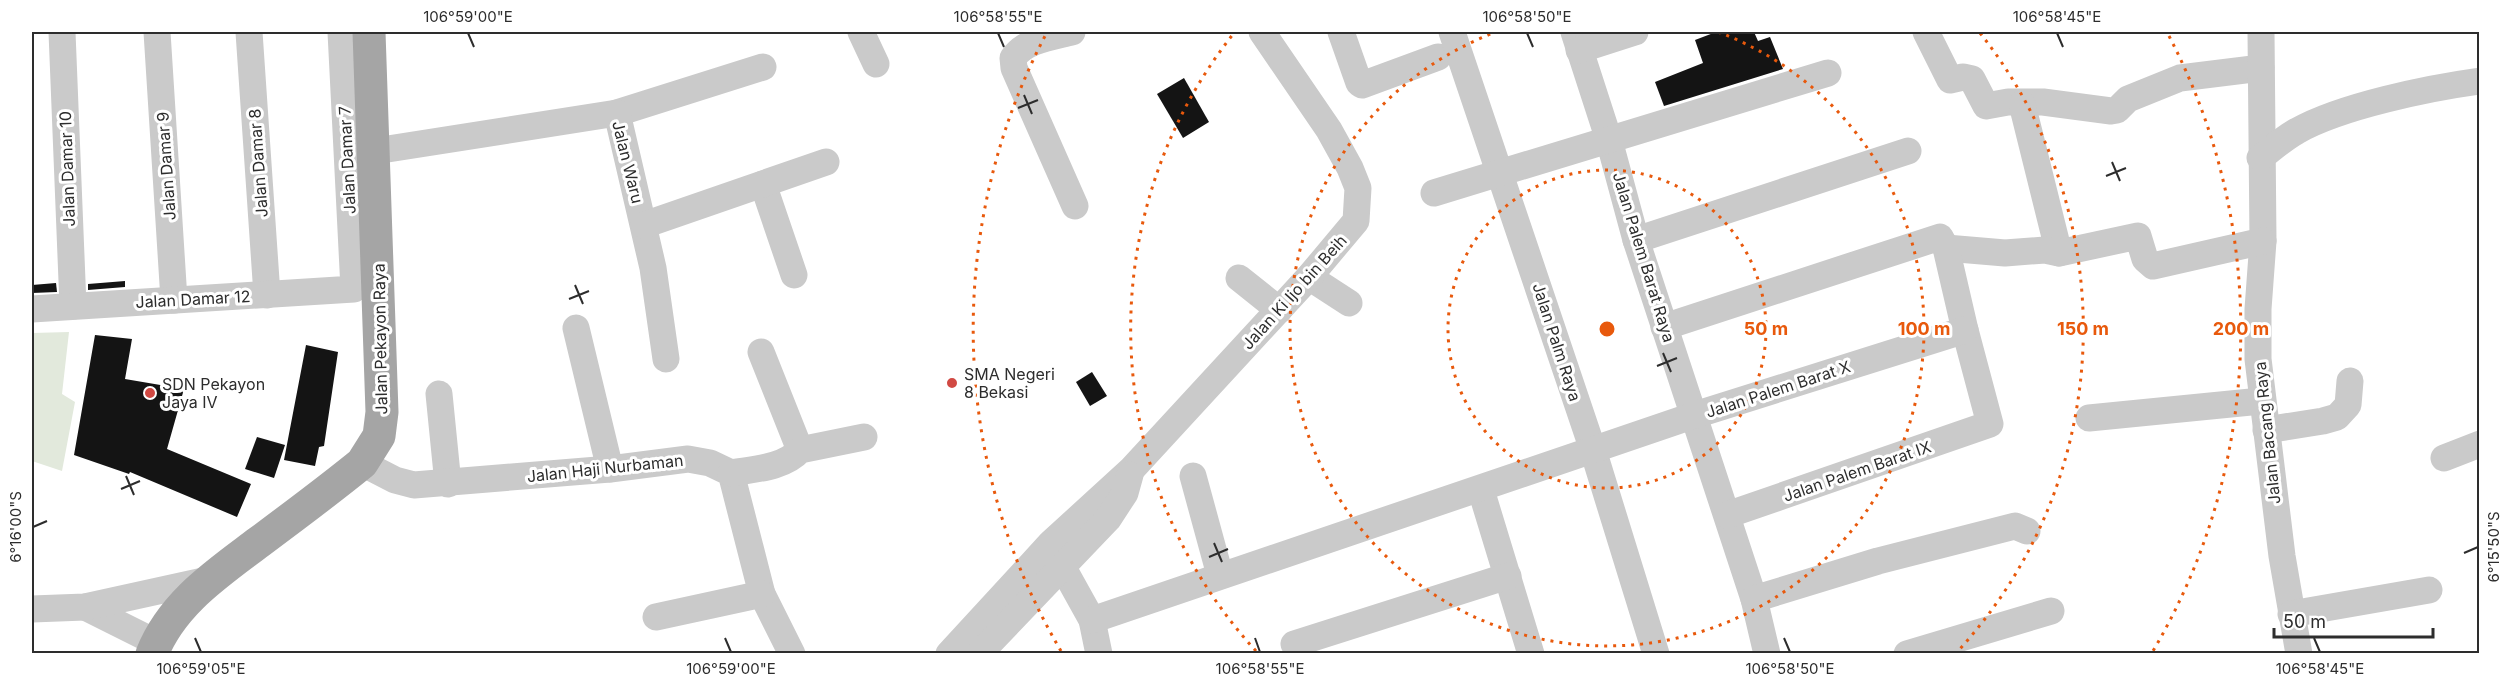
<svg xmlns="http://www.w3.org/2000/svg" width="2511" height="685" font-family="Inter,sans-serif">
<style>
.green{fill:#e2e9dc}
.building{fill:#141414}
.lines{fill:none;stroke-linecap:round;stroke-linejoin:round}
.minor{stroke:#cacaca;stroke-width:27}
.major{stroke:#a5a5a5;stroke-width:33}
.ticks{fill:none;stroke:#2d2d2d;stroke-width:2}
.ring{fill:none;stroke:#e8590c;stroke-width:3;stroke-dasharray:3 6}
.poi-dot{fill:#d14943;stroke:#fff;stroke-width:2}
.labels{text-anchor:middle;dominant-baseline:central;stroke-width:6;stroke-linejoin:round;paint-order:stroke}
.street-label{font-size:16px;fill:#2d2d2d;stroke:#fff}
.poi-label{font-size:16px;fill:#2d2d2d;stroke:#fff;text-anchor:start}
.centre{fill:#e8590c;stroke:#fff;stroke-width:3}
.ring-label{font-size:18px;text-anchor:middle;font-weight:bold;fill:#e8590c;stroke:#fff;stroke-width:6;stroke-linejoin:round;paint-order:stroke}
.neatline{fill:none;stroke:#2d2d2d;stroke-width:2}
.ticks-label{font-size:15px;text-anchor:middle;fill:#2d2d2d}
</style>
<rect width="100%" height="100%" fill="#fff"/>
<path class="green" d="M 69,332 L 62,394 L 75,402 L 62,471 L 32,461 L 32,333 Z"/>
<g class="building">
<path d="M 1716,32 L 1754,32 L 1758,41 L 1770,37 L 1783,69 L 1664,106 L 1655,82 L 1703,63 L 1695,40 Z"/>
<path d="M 1184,78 L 1209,122 L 1183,138 L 1157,94 Z"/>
<path d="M 125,281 L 125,287 L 88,290 L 88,284 Z"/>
<path d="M 56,283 L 57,292 L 32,293 L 32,285 Z"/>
<path d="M 95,335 L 132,339 L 125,379 L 184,389 L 167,449 L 251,484 L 237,517 L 130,472 L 129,474 L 74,455 Z"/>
<path d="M 306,345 L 338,352 L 324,446 L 319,447 L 315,466 L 284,460 Z"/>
<path d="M 1092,372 L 1107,396 L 1090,406 L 1076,382 Z"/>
<path d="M 257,437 L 285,445 L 274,478 L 245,469 Z"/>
</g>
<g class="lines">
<g class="minor">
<path d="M 62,32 L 73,306"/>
<path d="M 157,32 L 174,300"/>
<path d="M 249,32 L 267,295"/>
<path d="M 861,32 L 876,64"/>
<path d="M 1072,32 C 1052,37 1025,40 1013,58 L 1014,68 L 1075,206"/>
<path d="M 1341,32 L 1359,83 L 1362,85 L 1438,57"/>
<path d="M 1452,32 L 1593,450 L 1656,654"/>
<path d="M 1574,32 L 1609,140 L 1636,240 L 1754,599 L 1767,654"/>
<path d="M 1926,32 L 1950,80 L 1963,77 L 1972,79 L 1986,106 L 2008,102 L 2043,102 L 2111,111 L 2117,110 L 2128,99 L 2180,78 L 2261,68"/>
<path d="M 2261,32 L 2263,241 L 2258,309 L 2258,359 L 2282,556 L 2299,654"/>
<path d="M 1579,50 L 1635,32"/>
<path d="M 2022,104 L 2059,253"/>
<path d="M 617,113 L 763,67"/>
<path d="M 375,151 L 617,113 L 653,268 L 666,359"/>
<path d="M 2260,158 C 2272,149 2284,138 2297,131 C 2341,106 2429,88 2480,81"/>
<path d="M 763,184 L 794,275"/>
<path d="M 1434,193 L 1828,73"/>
<path d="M 644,225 L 826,162"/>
<path d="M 1636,240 L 1908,151"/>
<path d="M 1946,248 L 2005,253 L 2045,250 L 2059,253 L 2138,236 L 2145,259 L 2153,266 L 2263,241"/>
<path d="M 1309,277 L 1349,303"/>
<path d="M 1239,278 L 1279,310"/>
<path d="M 32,309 L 354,289 L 341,32"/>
<path d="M 1664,327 L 1940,237 L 1946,248 L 1965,330 L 1990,424 L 1727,515"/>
<path d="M 576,328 L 610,469"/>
<path d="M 761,352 L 800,450"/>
<path d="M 439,394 L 448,484"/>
<path d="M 2089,418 L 2261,401"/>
<path d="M 2266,430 L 2323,421 L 2337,417 L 2348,405 L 2350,381"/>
<path d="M 2444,458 L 2480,444"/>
<path d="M 362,463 L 395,480 L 414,485 L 610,469 L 688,459 L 710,463 L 731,473 L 762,594 L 792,654"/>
<path d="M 731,473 C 754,469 784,468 800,450 L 864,437"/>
<path d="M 1193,476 L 1220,575"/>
<path d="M 1481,490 L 1531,654"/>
<path d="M 1062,566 L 1092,620 L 1099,654"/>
<path d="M 1754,599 L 1878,561 L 2015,526 L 2027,531"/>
<path d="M 85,607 L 157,643"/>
<path d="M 32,609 L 85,607 L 208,580"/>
<path d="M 2291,614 L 2429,590"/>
<path d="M 656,617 L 762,594"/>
<path d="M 1092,620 L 1695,415 L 1965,330"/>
<path d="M 1294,644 L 1508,576"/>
<path d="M 949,654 L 1051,543 L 1132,469 L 1309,277 L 1356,221 L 1358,188 L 1350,168 L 1329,130 L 1262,32"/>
<path d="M 979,654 L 1108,519 L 1125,493 L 1130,475"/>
<path d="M 1907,654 L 2051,611"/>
</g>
<path class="major" d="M 152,654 C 172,603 218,573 259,542 C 294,516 329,490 362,463 L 379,436 L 382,412 L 369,32"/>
</g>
<path class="ticks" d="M 468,33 L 474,47M 998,33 L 1004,47M 1527,33 L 1533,47M 2057,33 L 2063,47M 1024,95 L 1032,114M 1018,108 L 1038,100M 2112,162 L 2120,181M 2106,176 L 2126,168M 575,285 L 583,304M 569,299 L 589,291M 1663,353 L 1671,372M 1657,366 L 1677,358M 126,476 L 134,495M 121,489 L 140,481M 33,527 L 47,521M 1214,543 L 1222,562M 2464,553 L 2478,547M 1209,557 L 1228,549M 195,638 L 201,652M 725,638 L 731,652M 1255,638 L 1260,652M 1784,638 L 1790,652M 2314,638 L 2320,652"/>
<g class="ring">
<circle cx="1607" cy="329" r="159"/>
<path d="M1718 32A317 317 0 1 1 1496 32"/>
<path d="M1256 651A476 476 0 0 1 1234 33M1980 33A476 476 0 0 1 1958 651"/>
<path d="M1061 651A634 634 0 0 1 1045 36M2169 36A634 634 0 0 1 2153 651"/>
</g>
<g class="poi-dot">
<circle cx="952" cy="383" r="6"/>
<circle cx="150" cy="393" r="6"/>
</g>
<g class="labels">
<g class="street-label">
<text transform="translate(347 160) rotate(-93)">Jalan Damar 7</text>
<text transform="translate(628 162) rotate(76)">Jalan Waru</text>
<text transform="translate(258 163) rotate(-94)">Jalan Damar 8</text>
<text transform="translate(166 166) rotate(-94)">Jalan Damar 9</text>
<text transform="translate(67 169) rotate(-92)">Jalan Damar 10</text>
<text transform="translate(1644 257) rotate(73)">Jalan Palem Barat Raya</text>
<text transform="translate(1294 292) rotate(-48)">Jalan Ki Ijo bin Beih</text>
<text transform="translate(193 299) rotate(-3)">Jalan Damar 12</text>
<text transform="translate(380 339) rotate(-91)">Jalan Pekayon Raya</text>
<text transform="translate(1557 342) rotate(72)">Jalan Palm Raya</text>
<text transform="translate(1778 389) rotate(-18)">Jalan Palem Barat X</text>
<text transform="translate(2267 433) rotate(-96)">Jalan Bacang Raya</text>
<text transform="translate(605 468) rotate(-6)">Jalan Haji Nurbaman</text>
<text transform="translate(1857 471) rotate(-19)">Jalan Palem Barat IX</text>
</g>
<g class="poi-label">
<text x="964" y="374">SMA Negeri<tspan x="964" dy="18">8 Bekasi</tspan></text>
<text x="162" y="384">SDN Pekayon<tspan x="162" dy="18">Jaya IV</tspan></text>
</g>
</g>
<circle cx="1607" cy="329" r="9" class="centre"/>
<g class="ring-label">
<text x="1766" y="335">50 m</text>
<text x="1924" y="335">100 m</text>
<text x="2083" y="335">150 m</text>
<text x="2241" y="335">200 m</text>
</g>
<rect width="2511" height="685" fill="none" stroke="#ffffff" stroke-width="66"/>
<path d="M2274 628v9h159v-9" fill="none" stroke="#2d2d2d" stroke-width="3"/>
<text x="2283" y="628" font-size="18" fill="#2d2d2d" stroke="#ffffff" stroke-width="4.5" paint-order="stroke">50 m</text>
<rect x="33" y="33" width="2445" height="619" class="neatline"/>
<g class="ticks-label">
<text x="468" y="22">106°59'00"E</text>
<text x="998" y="22">106°58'55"E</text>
<text x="1527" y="22">106°58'50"E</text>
<text x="2057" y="22">106°58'45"E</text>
<text transform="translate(16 527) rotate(-90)" y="5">6°16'00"S</text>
<text transform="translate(2494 547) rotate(-90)" y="5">6°15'50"S</text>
<text x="201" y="674">106°59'05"E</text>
<text x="731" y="674">106°59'00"E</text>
<text x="1260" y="674">106°58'55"E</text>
<text x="1790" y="674">106°58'50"E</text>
<text x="2320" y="674">106°58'45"E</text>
</g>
</svg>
